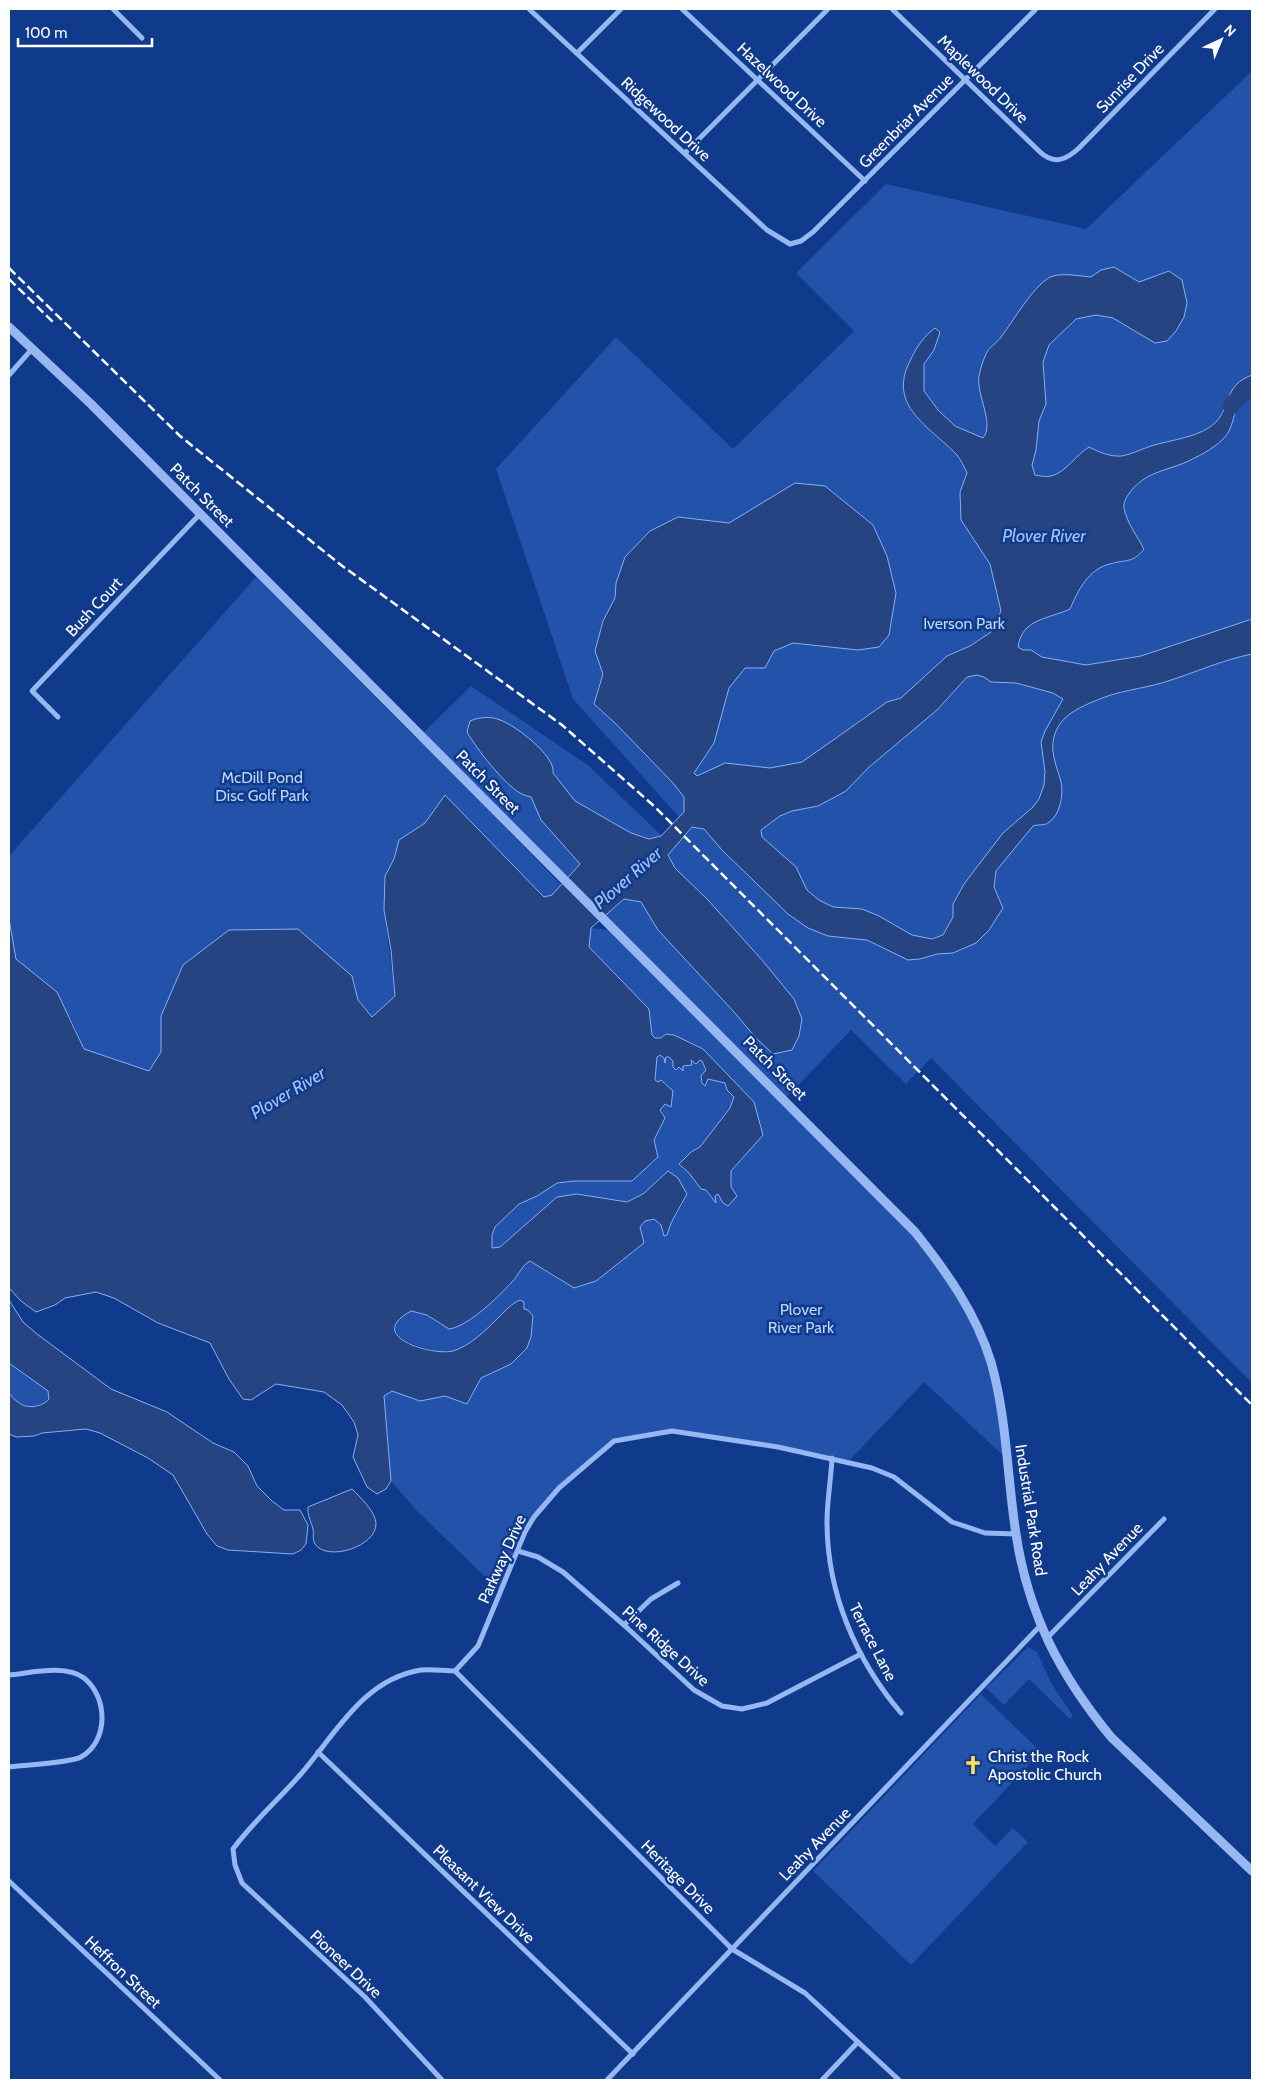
<svg xmlns="http://www.w3.org/2000/svg" width="1261" height="2089" font-family="Cabin,sans-serif">
<style>
.green{fill:#2252aa}
.water{fill:#254481;stroke:#87b0f6;fill-rule:evenodd}
.lines{fill:none;stroke-linecap:round;stroke-linejoin:round}
.river{stroke:#254481;stroke-width:16}
.minor{stroke:#96b7f2;stroke-width:5}
.tertiary{stroke:#96b7f2;stroke-width:9}
.rail{stroke:#fff;stroke-width:2.5;stroke-dasharray:9 4;stroke-linecap:butt}
.labels{text-anchor:middle;dominant-baseline:central;stroke-width:5;stroke-linejoin:round;paint-order:stroke}
.street-label{font-size:16px;fill:#fff;stroke:#103a8b}
.park-label{font-size:16px;fill:#bdd4fd;stroke:#103a8b}
.poi-label{font-size:16px;fill:#fff;stroke:#103a8b;text-anchor:start}
.water-label{font-size:18px;font-style:italic;fill:#a2c1f9;stroke:#103a8b}
</style>
<rect width="100%" height="100%" fill="#103a8b"/>
<g class="green">
<path d="M 1252,71 L 1252,1383 L 931,1058 L 906,1084 L 851,1030 L 785,1099 L 940,1263 L 990,1362 L 1008,1460 L 924,1382 L 848,1462 L 672,1431 L 614,1441 L 574,1474 L 534,1517 L 501,1592 L 417,1511 L 391,1481 L 383,1396 L 392,1391 L 420,1401 L 445,1396 L 467,1404 L 481,1378 L 511,1364 L 531,1337 L 533,1316 L 513,1303 C 499,1317 471,1348 452,1351 C 440,1353 424,1348 413,1344 C 401,1340 395,1338 395,1324 L 402,1316 L 410,1311 L 427,1315 L 441,1325 L 455,1328 C 476,1315 496,1300 513,1281 C 519,1274 521,1266 530,1261 L 566,1284 L 640,1227 L 645,1221 L 654,1219 L 661,1225 L 664,1235 L 667,1235 L 671,1223 L 683,1204 L 668,1171 L 643,1194 L 627,1202 L 577,1194 L 557,1197 L 500,1247 L 492,1248 L 492,1235 L 495,1227 L 519,1204 L 537,1196 L 557,1183 L 574,1181 L 654,1140 L 665,1118 L 660,1110 L 665,1104 L 671,1106 L 665,1085 L 661,1080 L 658,1082 L 655,1080 L 657,1057 L 660,1054 L 665,1061 L 669,1056 L 673,1061 L 673,1067 L 679,1067 L 683,1070 L 682,1066 L 692,1065 L 691,1060 L 702,1061 L 708,1079 L 725,1083 L 727,1090 L 734,1097 L 730,1108 L 700,1147 L 691,1152 L 679,1164 L 689,1173 L 701,1189 L 706,1190 L 716,1202 L 715,1196 L 718,1194 L 723,1203 L 731,1187 L 731,1171 L 763,1135 L 703,1049 L 666,1034 L 661,1038 L 655,1038 L 652,1035 L 649,1009 L 589,947 L 591,928 L 609,930 L 485,806 L 561,885 L 552,895 L 544,897 L 445,796 L 425,823 L 399,840 L 394,859 L 385,876 L 384,910 L 395,996 L 372,1018 L 358,1000 L 352,976 L 161,1016 L 161,1052 L 149,1071 L 84,1049 L 72,1020 L 35,976 L 16,959 L 9,919 L 9,856 L 256,577 L 417,739 L 471,686 L 589,766 L 662,836 L 679,817 L 573,699 L 496,469 L 616,337 L 733,449 L 854,331 L 796,273 L 886,184 L 1086,229 Z"/>
<path d="M 9,1363 L 48,1391 L 49,1399 C 41,1407 27,1410 18,1402 C 14,1400 12,1396 9,1393 Z"/>
<path d="M 1028,1647 L 1037,1652 L 1051,1683 L 1073,1716 L 1070,1719 L 1029,1679 L 1004,1705 L 986,1688 Z"/>
<path d="M 981,1694 L 1041,1752 L 973,1824 L 995,1846 L 1013,1828 L 1028,1842 L 911,1965 L 813,1871 Z"/>
</g>
<g class="water">
<path d="M 1114,267 L 1139,282 L 1169,271 L 1182,280 L 1187,303 L 1184,317 L 1176,331 L 1167,341 L 1155,343 L 1113,318 L 1096,315 L 1076,319 L 1049,345 L 1043,362 L 1046,404 L 1039,421 L 1036,450 L 1032,465 L 1035,475 C 1039,476 1046,477 1051,476 C 1065,473 1076,455 1089,447 C 1099,452 1110,457 1122,456 C 1132,454 1142,449 1151,446 C 1170,440 1202,437 1216,422 C 1231,406 1224,385 1252,375 L 1252,388 C 1231,398 1238,425 1223,439 C 1212,450 1197,457 1184,463 C 1164,471 1145,473 1131,491 C 1127,496 1123,502 1124,508 C 1127,523 1137,536 1144,549 C 1132,564 1126,559 1110,564 C 1088,569 1078,591 1070,609 C 1049,619 1022,618 1018,647 L 1023,650 L 1031,650 L 1042,657 L 1086,665 L 1141,656 L 1252,619 L 1252,654 C 1222,660 1194,673 1165,682 C 1142,689 1116,691 1095,701 C 1082,706 1065,714 1058,727 C 1047,747 1056,763 1061,782 C 1064,794 1060,816 1048,823 C 1044,826 1038,824 1033,826 L 996,871 L 994,887 L 1003,908 L 989,930 L 976,943 L 953,953 L 937,954 L 920,959 L 908,960 L 867,940 L 828,936 L 808,928 L 788,914 L 722,850 L 704,829 L 692,827 L 668,855 L 675,868 L 708,900 L 762,960 L 794,999 L 802,1019 L 799,1036 L 792,1050 L 773,1054 L 755,1037 L 735,1013 L 658,930 L 641,902 L 624,899 L 591,928 L 589,947 L 649,1009 L 652,1035 L 655,1038 L 661,1038 L 666,1034 L 674,1035 L 703,1049 L 754,1102 L 763,1135 L 731,1171 L 731,1187 L 737,1196 L 728,1206 L 723,1203 L 718,1194 L 715,1196 L 716,1203 L 706,1190 L 701,1189 L 689,1173 L 679,1164 L 691,1152 L 700,1147 L 730,1108 L 734,1097 L 727,1090 L 725,1083 L 708,1079 L 705,1086 L 702,1083 L 701,1076 L 706,1070 L 702,1061 L 700,1060 L 696,1064 L 691,1060 L 692,1065 L 683,1066 L 683,1071 L 679,1067 L 676,1070 L 673,1067 L 673,1061 L 669,1057 L 666,1057 L 665,1063 L 664,1058 L 660,1055 L 657,1057 L 655,1080 L 658,1082 L 661,1080 L 673,1091 L 671,1107 L 665,1104 L 660,1110 L 665,1118 L 654,1140 L 658,1157 L 632,1181 L 574,1181 L 557,1183 L 537,1196 L 519,1204 L 495,1227 L 492,1235 L 492,1248 L 500,1247 L 557,1197 L 577,1194 L 627,1202 L 643,1194 L 668,1171 L 678,1178 L 687,1194 L 671,1223 L 667,1235 L 664,1236 L 661,1225 L 654,1219 L 645,1221 L 640,1227 L 644,1243 L 596,1281 L 574,1288 L 530,1261 C 521,1266 519,1275 512,1282 C 498,1297 469,1326 449,1329 L 427,1315 L 411,1311 C 363,1337 434,1356 453,1351 C 470,1346 487,1329 499,1317 C 506,1310 511,1304 520,1300 L 524,1302 L 524,1309 L 528,1310 L 533,1316 L 531,1337 L 527,1348 L 511,1364 L 481,1378 L 467,1404 L 445,1396 L 420,1401 L 392,1391 L 384,1396 L 391,1481 L 386,1489 L 377,1494 L 367,1487 L 353,1457 L 358,1435 L 354,1422 L 342,1405 L 324,1392 L 276,1384 L 251,1400 L 243,1399 L 229,1379 L 210,1343 L 158,1323 L 114,1298 L 96,1292 L 65,1298 L 55,1305 L 36,1312 L 21,1301 L 9,1288 L 9,919 L 16,959 L 57,992 L 84,1049 L 149,1071 L 161,1052 L 161,1016 L 183,965 L 229,930 L 298,929 L 352,976 L 358,1000 L 372,1017 L 395,996 L 391,950 L 384,910 L 385,876 L 394,859 L 399,840 L 425,823 L 445,795 L 544,897 L 552,895 L 580,864 L 541,820 L 531,797 C 528,796 523,795 520,793 C 504,784 476,748 467,732 L 470,721 C 479,717 491,716 500,720 C 515,725 556,756 553,773 L 575,801 L 631,833 L 649,839 L 661,836 L 684,812 L 684,797 L 673,783 L 616,724 L 594,704 L 603,674 L 595,651 L 603,621 L 615,598 L 616,583 L 625,557 L 650,531 L 678,517 L 729,523 L 795,483 L 825,486 L 873,525 L 887,556 L 896,593 L 889,635 L 879,647 L 858,650 L 793,643 L 774,651 L 765,668 L 745,668 L 729,688 L 714,743 L 694,773 L 697,776 L 725,763 L 770,768 L 802,762 L 887,702 L 901,698 L 947,656 L 970,646 L 991,632 L 1001,611 L 990,564 L 961,520 L 960,492 L 967,473 C 964,467 961,459 956,454 C 929,426 887,406 910,361 C 916,348 923,337 935,328 L 940,332 L 934,350 L 924,364 L 924,391 L 938,410 L 955,426 L 983,438 C 995,424 976,395 979,376 C 980,370 983,360 986,354 C 989,347 997,343 1001,337 C 1012,323 1036,281 1053,276 C 1065,273 1079,276 1091,277 L 1101,270 ZM 977,675 L 984,677 L 991,682 L 1016,683 L 1053,693 L 1063,699 L 1045,731 L 1041,742 L 1045,772 L 1044,785 L 1039,799 L 1033,807 L 1003,833 L 964,884 L 953,904 L 953,917 L 943,935 L 932,939 L 912,935 L 879,916 L 862,909 L 833,907 L 819,900 L 807,890 L 796,867 L 762,837 L 761,830 L 780,816 L 792,811 L 818,806 L 846,791 L 868,768 L 937,710 L 967,677 Z"/>
<path d="M 9,1300 L 23,1322 L 37,1334 L 111,1389 L 167,1412 L 213,1443 L 234,1452 L 248,1466 L 257,1486 L 272,1501 L 284,1510 L 300,1510 L 308,1525 L 306,1544 L 301,1550 L 293,1554 L 228,1550 L 217,1546 L 207,1534 L 173,1475 L 148,1458 L 100,1433 L 86,1429 L 42,1433 L 34,1436 L 16,1437 L 9,1434 L 9,1393 C 12,1396 14,1400 18,1402 C 27,1410 42,1407 49,1399 L 48,1391 L 9,1363 Z"/>
<path d="M 352,1489 C 360,1497 375,1511 376,1523 C 377,1547 327,1562 315,1544 C 312,1539 314,1534 313,1529 C 311,1521 307,1515 308,1507 Z"/>
</g>
<g class="lines">
<path class="river" d="M 1231,407 L 1233,403 L 1252,386"/>
<g class="minor">
<path d="M 113,9 L 142,38"/>
<path d="M 529,9 L 767,230 L 790,244 L 801,241 L 813,232 L 1036,9"/>
<path d="M 682,9 L 865,181"/>
<path d="M 892,9 L 1040,152 C 1054,165 1066,160 1079,148 L 1215,9"/>
<path d="M 577,53 L 621,9"/>
<path d="M 685,153 L 828,9"/>
<path d="M 9,375 L 32,349"/>
<path d="M 58,717 L 32,691 L 200,514"/>
<path d="M 832,1458 C 831,1479 827,1501 827,1522 C 827,1593 856,1660 901,1713"/>
<path d="M 518,1551 L 538,1557 L 563,1572 L 624,1625 L 694,1690 L 722,1706 L 742,1709 L 767,1703 L 861,1654"/>
<path d="M 624,1625 L 651,1599 L 678,1583"/>
<path d="M 1047,1638 L 1164,1519"/>
<path d="M 455,1671 L 732,1949 L 805,1993 L 899,2080"/>
<path d="M 9,1675 C 31,1673 65,1664 84,1678 C 108,1697 109,1741 81,1757 C 70,1763 23,1765 9,1767"/>
<path d="M 318,1752 L 633,2054"/>
<path d="M 9,1881 L 220,2080"/>
<path d="M 442,2080 L 365,1997 L 242,1883 L 235,1865 L 233,1849 C 253,1822 278,1800 300,1775 C 335,1735 363,1679 421,1670 C 432,1669 444,1671 455,1671 L 478,1646 L 525,1532 L 534,1517 L 559,1488 L 614,1441 L 672,1431 L 778,1447 L 872,1468 L 894,1477 L 952,1522 L 985,1533 L 1016,1534"/>
<path d="M 607,2080 L 1040,1626"/>
<path d="M 822,2080 L 858,2042"/>
</g>
<path class="tertiary" d="M 9,327 L 91,404 L 915,1232 C 946,1271 976,1313 991,1362 C 1007,1418 1007,1477 1016,1534 C 1028,1614 1060,1675 1111,1737 L 1252,1871"/>
<g class="rail">
<path d="M 9,268 L 180,436 L 341,565 L 562,725 L 654,806 L 1252,1405"/>
<path d="M 9,279 L 55,324"/>
</g>
</g>
<defs>
<g id="church-bare" transform="scale(1.5)"><path d="M-1.2-6h2.4v3.5h3.3v2.4h-3.3V6h-2.4V-.1h-3.3v-2.4h3.3Z" fill="#ffdf57" stroke="#103a8b" stroke-width="2.5" paint-order="stroke"/></g>
</defs>
<g fill-rule="evenodd">
<use href="#church-bare" x="973" y="1765"/>
</g>
<g class="labels">
<g class="street-label">
<text transform="translate(1130 78) rotate(-46)">Sunrise Drive</text>
<text transform="translate(983 79) rotate(44)">Maplewood Drive</text>
<text transform="translate(782 85) rotate(43)">Hazelwood Drive</text>
<text transform="translate(666 119) rotate(43)">Ridgewood Drive</text>
<text transform="translate(906 121) rotate(-45)">Greenbriar Avenue</text>
<text transform="translate(202 495) rotate(45)">Patch Street</text>
<text transform="translate(94 607) rotate(-47)">Bush Court</text>
<text transform="translate(488 782) rotate(45)">Patch Street</text>
<text transform="translate(775 1068) rotate(45)">Patch Street</text>
<text transform="translate(1031 1510) rotate(81)">Industrial Park Road</text>
<text transform="translate(502 1559) rotate(-66)">Parkway Drive</text>
<text transform="translate(1107 1559) rotate(-46)">Leahy Avenue</text>
<text transform="translate(873 1642) rotate(63)">Terrace Lane</text>
<text transform="translate(666 1646) rotate(42)">Pine Ridge Drive</text>
<text transform="translate(815 1844) rotate(-46)">Leahy Avenue</text>
<text transform="translate(678 1877) rotate(45)">Heritage Drive</text>
<text transform="translate(484 1894) rotate(44)">Pleasant View Drive</text>
<text transform="translate(346 1964) rotate(43)">Pioneer Drive</text>
<text transform="translate(123 1972) rotate(43)">Heffron Street</text>
</g>
<g class="park-label">
<text x="964" y="623">Iverson Park</text>
<text x="262" y="777">McDill Pond<tspan x="262" dy="18">Disc Golf Park</tspan></text>
<text x="801" y="1309">Plover<tspan x="801" dy="18">River Park</tspan></text>
</g>
<g class="poi-label">
<text x="988" y="1756">Christ the Rock<tspan x="988" dy="18">Apostolic Church</tspan></text>
</g>
<g class="water-label">
<text x="1044" y="536">Plover River</text>
<text transform="translate(628 878) rotate(-41)">Plover River</text>
<text transform="translate(288 1093) rotate(-31)">Plover River</text>
</g>
</g>
<rect width="1261" height="2089" fill="none" stroke="#ffffff" stroke-width="20"/>
<g transform="translate(1221 40) rotate(44)" stroke="#103a8b" stroke-width="4" paint-order="stroke">
<path d="M0-4L9 19L0 12L-9 19Z" fill="#ffffff"/>
<text y="-8" font-size="14" font-weight="bold" text-anchor="middle" fill="#ffffff">N</text>
</g>
<path d="M18 38v8h134v-8" fill="none" stroke="#ffffff" stroke-width="2.5"/>
<text x="25" y="38" font-size="15" fill="#ffffff" stroke="#103a8b" stroke-width="4" paint-order="stroke">100 m</text>
</svg>
